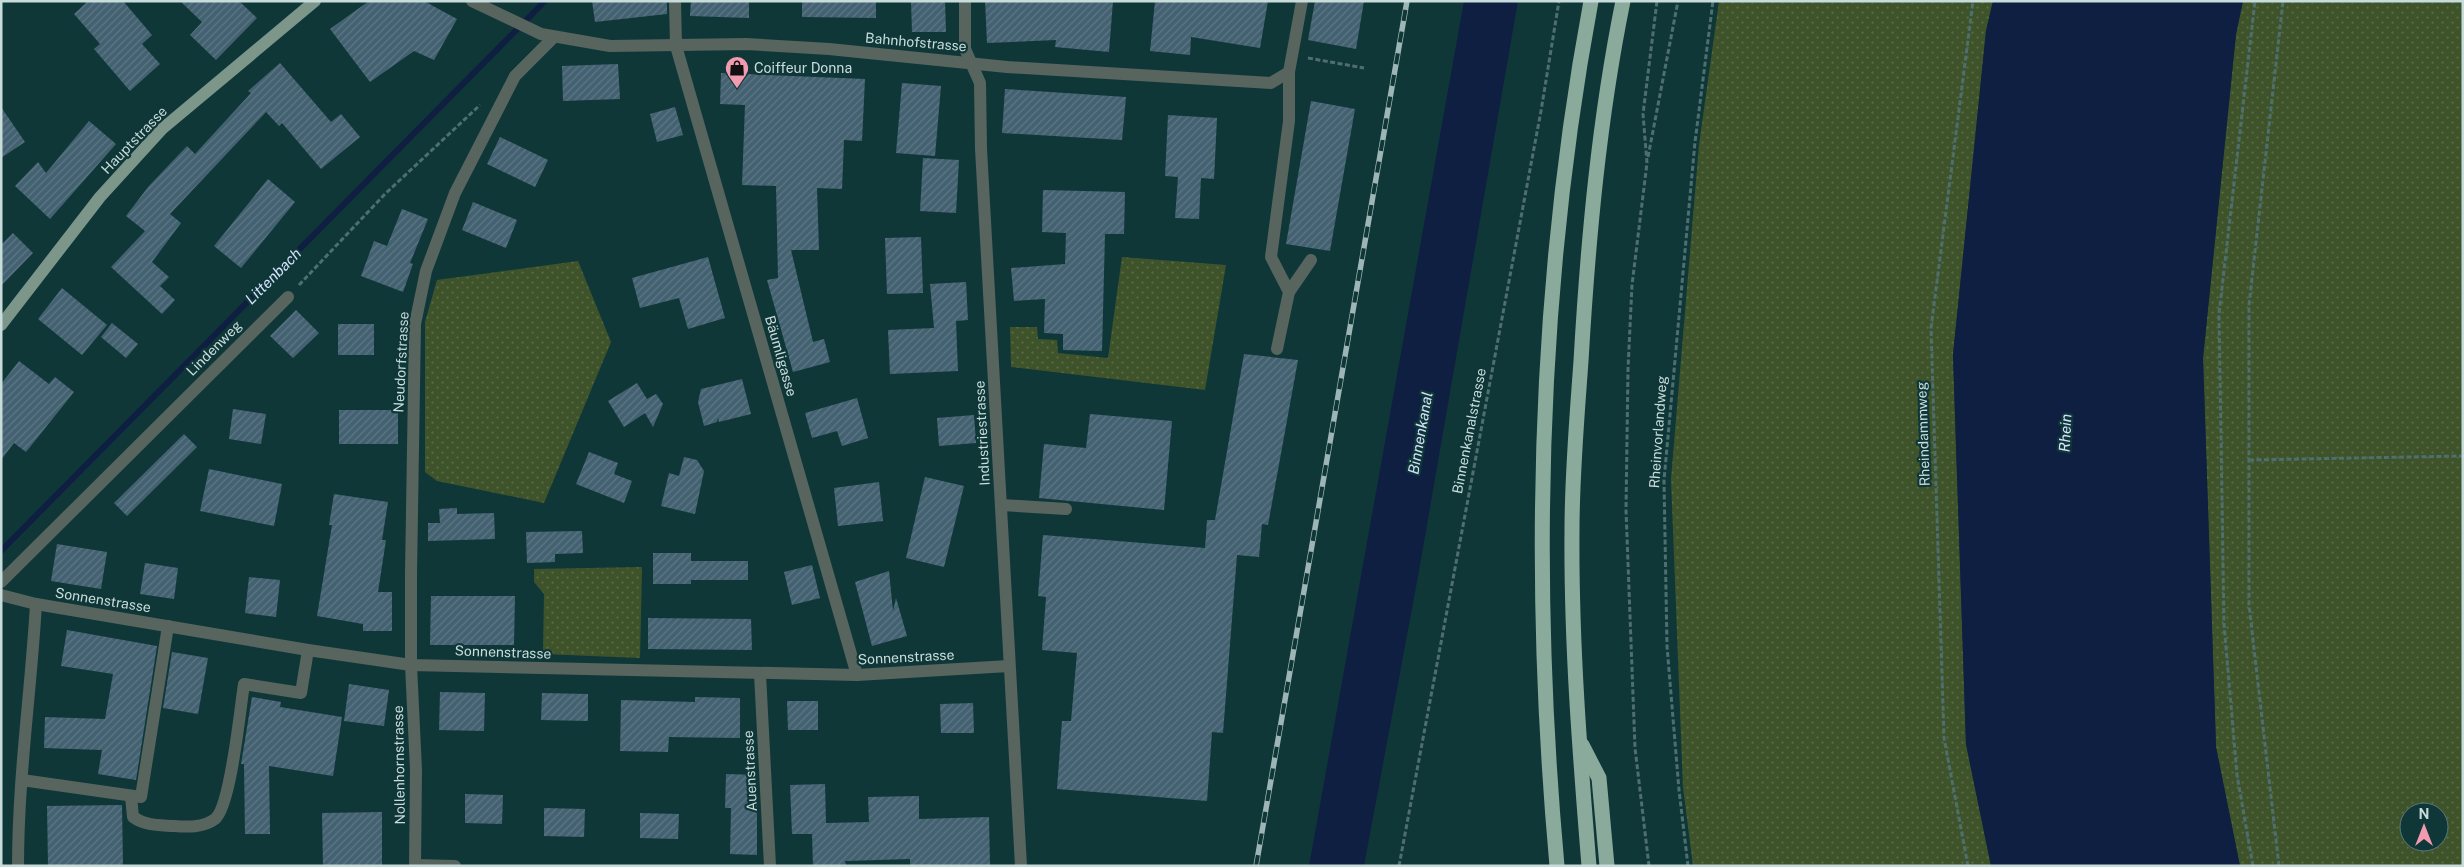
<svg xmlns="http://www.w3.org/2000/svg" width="2464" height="867" font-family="'Public Sans',sans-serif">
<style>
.grass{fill:url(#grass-dots);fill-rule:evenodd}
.water{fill:#0f1f42}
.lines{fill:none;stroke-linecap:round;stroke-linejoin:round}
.stream{stroke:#0f1f42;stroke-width:6}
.building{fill:url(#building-hatch)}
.path{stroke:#4e6f6f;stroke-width:3;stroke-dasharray:5 2.5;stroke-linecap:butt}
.minor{stroke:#57655e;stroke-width:12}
.major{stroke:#7c978a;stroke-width:12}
.highway{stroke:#8aab9b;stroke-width:15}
.rail-casing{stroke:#9db5b5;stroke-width:5.5}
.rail{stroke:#103738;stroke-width:4;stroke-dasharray:11;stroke-linecap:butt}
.labels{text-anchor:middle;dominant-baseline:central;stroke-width:4.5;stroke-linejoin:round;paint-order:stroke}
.street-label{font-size:14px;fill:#c8dcdc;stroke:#103738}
.poi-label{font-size:14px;fill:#c8dcdc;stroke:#103738;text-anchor:start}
.water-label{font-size:15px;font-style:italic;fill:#d4e2fd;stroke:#103738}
</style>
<defs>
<pattern id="grass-dots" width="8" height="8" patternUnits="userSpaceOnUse" patternTransform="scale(1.25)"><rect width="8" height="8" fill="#3e532a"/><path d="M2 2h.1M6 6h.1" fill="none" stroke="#586b48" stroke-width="1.8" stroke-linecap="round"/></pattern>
<pattern id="building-hatch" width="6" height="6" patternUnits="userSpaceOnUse" patternTransform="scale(1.25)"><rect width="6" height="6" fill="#436171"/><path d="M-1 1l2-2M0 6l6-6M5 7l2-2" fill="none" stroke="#5d7785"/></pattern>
</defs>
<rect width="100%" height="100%" fill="#103738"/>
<g class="grass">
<path d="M 1719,1 L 1993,1 L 1986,31 L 1953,355 L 1966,744 L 1991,866 L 1693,866 L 1683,787 L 1671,479 L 1699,145 Z"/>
<path d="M 2243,1 L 2463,1 L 2463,866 L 2240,866 L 2216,747 L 2203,358 L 2236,34 ZM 2409,812 L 2439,812 L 2439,842 L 2409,842 Z"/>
<path d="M 1122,257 L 1226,265 L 1205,390 L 1011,367 L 1010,327 L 1037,327 L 1038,339 L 1057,340 L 1058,353 L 1108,358 Z"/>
<path d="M 578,261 L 611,342 L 544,503 L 437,481 L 425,472 L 425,322 L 437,280 Z"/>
<path d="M 642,567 L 640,658 L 543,654 L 544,594 L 534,582 L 534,569 Z"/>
</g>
<g class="water">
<path d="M 1464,1 L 1518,1 L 1419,571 L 1364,866 L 1309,866 Z"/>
<path d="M 1993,1 L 2243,1 L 2236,34 L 2203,358 L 2216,747 L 2240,866 L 1991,866 L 1966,744 L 1953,355 L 1986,31 Z"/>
</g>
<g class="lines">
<path class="stream" d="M 1,551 L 545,1"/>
</g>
<g class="building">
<path d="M 88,1 L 123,1 L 152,35 L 142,44 L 160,64 L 130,91 L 94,49 L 100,44 L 74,14 Z"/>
<path d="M 180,1 L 239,1 L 257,18 L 216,60 L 190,35 L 202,22 Z"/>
<path d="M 369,1 L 424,1 L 457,19 L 434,60 L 414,51 L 370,82 L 330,29 Z"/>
<path d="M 592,1 L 667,1 L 667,14 L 595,22 Z"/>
<path d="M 691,1 L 749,1 L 749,18 L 690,16 Z"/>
<path d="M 802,1 L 876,1 L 876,18 L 802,17 Z"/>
<path d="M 911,1 L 945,1 L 946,32 L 912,32 Z"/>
<path d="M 985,1 L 1113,1 L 1109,52 L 1055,47 L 1056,40 L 987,43 Z"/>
<path d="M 1155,1 L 1268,1 L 1260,48 L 1191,37 L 1190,55 L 1150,51 Z"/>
<path d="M 1315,1 L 1364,1 L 1356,49 L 1308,40 Z"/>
<path d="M 280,63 L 331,122 L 341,114 L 360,137 L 321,169 L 282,123 L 279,126 L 266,112 L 170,214 L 181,223 L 152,262 L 169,277 L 160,286 L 175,300 L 162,314 L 111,267 L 145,231 L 126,216 L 148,187 L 187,146 L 195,154 L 251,93 L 248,91 Z"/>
<path d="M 618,64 L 620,99 L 563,101 L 562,66 Z"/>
<path d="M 721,73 L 865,79 L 862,141 L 844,140 L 842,189 L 817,188 L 819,250 L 791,250 L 813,342 L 824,339 L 830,362 L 793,372 L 767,280 L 778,278 L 776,186 L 742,185 L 745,105 L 720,104 Z"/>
<path d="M 902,83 L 941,86 L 935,156 L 896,153 Z"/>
<path d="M 1005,89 L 1126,97 L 1122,140 L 1002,133 Z"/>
<path d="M 1311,101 L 1355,109 L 1330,251 L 1286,244 Z"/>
<path d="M 1,107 L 25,142 L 1,158 Z"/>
<path d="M 675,107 L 683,135 L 657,142 L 650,114 Z"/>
<path d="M 1168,115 L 1217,118 L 1214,179 L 1201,178 L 1199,219 L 1175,218 L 1178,177 L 1165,176 Z"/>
<path d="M 89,121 L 116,144 L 50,219 L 15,186 L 38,162 L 46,173 Z"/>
<path d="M 500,137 L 548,160 L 535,187 L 487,164 Z"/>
<path d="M 923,158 L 959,160 L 956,213 L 920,211 Z"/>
<path d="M 268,179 L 295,202 L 241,268 L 214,246 Z"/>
<path d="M 1043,190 L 1125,192 L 1124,234 L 1105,234 L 1102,351 L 1063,350 L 1063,334 L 1044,333 L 1045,299 L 1014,301 L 1011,268 L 1065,264 L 1066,233 L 1042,232 Z"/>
<path d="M 473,202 L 517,220 L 506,248 L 462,230 Z"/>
<path d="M 402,209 L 428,219 L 410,263 L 413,264 L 403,292 L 361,276 L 374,241 L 387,246 Z"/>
<path d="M 13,233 L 33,253 L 1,286 L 1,245 Z"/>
<path d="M 921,237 L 923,293 L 887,294 L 885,238 Z"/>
<path d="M 708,257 L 725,318 L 688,329 L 679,298 L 640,308 L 632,278 Z"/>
<path d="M 966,282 L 968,320 L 956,321 L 958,371 L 890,374 L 888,330 L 934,328 L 930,284 Z"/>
<path d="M 62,288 L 107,325 L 82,355 L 38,319 Z"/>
<path d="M 296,310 L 319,333 L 293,358 L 270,336 Z"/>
<path d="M 112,323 L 138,344 L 126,358 L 101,337 Z"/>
<rect x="338" y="324" width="36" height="31"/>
<path d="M 1244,354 L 1298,360 L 1268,525 L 1262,524 L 1259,557 L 1237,555 L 1223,733 L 1212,732 L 1207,801 L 1057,789 L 1062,721 L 1071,721 L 1077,653 L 1042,650 L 1046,597 L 1038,596 L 1043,535 L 1205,548 L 1207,520 L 1215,520 Z"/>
<path d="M 19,361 L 49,384 L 55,377 L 74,392 L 26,452 L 14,443 L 1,460 L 1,384 Z"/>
<path d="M 742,379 L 751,414 L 719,422 L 718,418 L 717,422 L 704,426 L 698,402 L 701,389 Z"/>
<path d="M 637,383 L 647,399 L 656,394 L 663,404 L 653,427 L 645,413 L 624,427 L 608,401 Z"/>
<path d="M 857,398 L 868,438 L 842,446 L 837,431 L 812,438 L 805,413 Z"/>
<path d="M 233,409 L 266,414 L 261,444 L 229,439 Z"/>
<rect x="339" y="410" width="59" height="34"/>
<path d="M 1090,414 L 1172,421 L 1164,510 L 1039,498 L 1044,444 L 1086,448 Z"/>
<path d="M 974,415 L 976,443 L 939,446 L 937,418 Z"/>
<path d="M 184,434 L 197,447 L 127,516 L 114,503 Z"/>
<path d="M 589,452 L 618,463 L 614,474 L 632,481 L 624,503 L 576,484 Z"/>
<path d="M 684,457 L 697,460 L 704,471 L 695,514 L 661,506 L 669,473 L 679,476 Z"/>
<path d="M 209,469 L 282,484 L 274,526 L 200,511 Z"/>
<path d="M 925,477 L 964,486 L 944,567 L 906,558 Z"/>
<path d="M 879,482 L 883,521 L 838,526 L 834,488 Z"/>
<path d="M 334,494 L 388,502 L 382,540 L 386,540 L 378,592 L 392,592 L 392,631 L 363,631 L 363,624 L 317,616 L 332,525 L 329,525 Z"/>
<path d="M 457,508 L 457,514 L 494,513 L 495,539 L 428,541 L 428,523 L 440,523 L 439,509 Z"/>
<path d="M 582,531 L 583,553 L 555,554 L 555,562 L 527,563 L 526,532 Z"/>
<path d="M 57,544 L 107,552 L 101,589 L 51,581 Z"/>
<path d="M 653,553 L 691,553 L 691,561 L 748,561 L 748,580 L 691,580 L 691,584 L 653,584 Z"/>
<path d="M 145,563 L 178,568 L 174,599 L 140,594 Z"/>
<path d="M 812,565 L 820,598 L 792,605 L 784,572 Z"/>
<path d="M 889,571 L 893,611 L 896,598 L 907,636 L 872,646 L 855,582 Z"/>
<path d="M 249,577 L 280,580 L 276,617 L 245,613 Z"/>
<path d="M 431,596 L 515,596 L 514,645 L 430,645 Z"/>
<path d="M 648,618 L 751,619 L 752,650 L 648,649 Z"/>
<path d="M 67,630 L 157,646 L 136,780 L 98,774 L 102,750 L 44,748 L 45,717 L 105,719 L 113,674 L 61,666 Z"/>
<path d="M 172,652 L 208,658 L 198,714 L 163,708 Z"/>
<path d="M 349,684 L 389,690 L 384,726 L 344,721 Z"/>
<path d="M 440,692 L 485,693 L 484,731 L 439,730 Z"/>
<path d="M 542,693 L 588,694 L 588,721 L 541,720 Z"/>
<path d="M 252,697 L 281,702 L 280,707 L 342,717 L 333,776 L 269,766 L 270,834 L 245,834 L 244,764 L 241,764 Z"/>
<path d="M 695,697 L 740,698 L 740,738 L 669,737 L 668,752 L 620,751 L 621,700 L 695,702 Z"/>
<path d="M 787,701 L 818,701 L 818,730 L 788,730 Z"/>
<path d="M 973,703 L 974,733 L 941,733 L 940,704 Z"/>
<path d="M 726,774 L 757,775 L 757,855 L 730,854 L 731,808 L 725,808 Z"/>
<path d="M 825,784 L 826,823 L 869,822 L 868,797 L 919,796 L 919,819 L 989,817 L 990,866 L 910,866 L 910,859 L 845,861 L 846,866 L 813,866 L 812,834 L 792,834 L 790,785 Z"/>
<path d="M 465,794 L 503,795 L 502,824 L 465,823 Z"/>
<path d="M 122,805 L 123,866 L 48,866 L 47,806 Z"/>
<path d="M 544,808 L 585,809 L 584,837 L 544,836 Z"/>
<path d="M 382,812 L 382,866 L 323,866 L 322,813 Z"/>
<path d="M 640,813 L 679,814 L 678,839 L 640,838 Z"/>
</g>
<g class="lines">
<g class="path">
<path d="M 1308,58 L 1364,68"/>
<path d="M 1648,157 L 1678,1"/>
<path d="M 299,285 L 385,194 L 480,105"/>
<path d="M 2249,460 L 2463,456"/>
<path d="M 1399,866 L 1541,111 L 1559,1"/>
<path d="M 1649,866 L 1635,748 L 1626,510 L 1628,369 L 1632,285 L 1647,163 L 1643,114 L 1657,1"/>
<path d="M 1688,866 L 1679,790 L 1667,646 L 1664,480 L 1695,142 L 1713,1"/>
<path d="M 1968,866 L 1944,738 L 1931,328 L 1973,1"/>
<path d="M 2253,866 L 2237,775 L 2224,624 L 2219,314 L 2255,1"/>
<path d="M 2279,866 L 2249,605 L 2249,305 L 2283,1"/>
</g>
<g class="minor">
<path d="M 472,1 L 541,34 L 610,46 L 746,44 L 829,49 L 1007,67 L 1271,83 L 1289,72 L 1302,1"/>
<path d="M 675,1 L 676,46 L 857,675"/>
<path d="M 965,1 L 965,49 L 980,83 L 981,149 L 1021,866"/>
<path d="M 1289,292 L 1311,260"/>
<path d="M 1277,349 L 1289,292 L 1271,257 L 1289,121 L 1289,72"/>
<path d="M 1002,505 L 1066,509"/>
<path d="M 1,582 L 288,297"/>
<path d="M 1,595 L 36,604 L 308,650 L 411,665 L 857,675 L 1009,666"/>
<path d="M 760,674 L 770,866"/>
<path d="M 22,780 L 141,797 L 168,626"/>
<path d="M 131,796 L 133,817 C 146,826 158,825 174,826 C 187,827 203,828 215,819 C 231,806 240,709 244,684 L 301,693 L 308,650"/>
<path d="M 415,865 L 455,866"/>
<path d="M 18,866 C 18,778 31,691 36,604"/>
<path d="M 415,866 L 416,770 L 411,665 L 411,574 L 415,324 L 426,271 L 455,193 L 515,76 L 553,38"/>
</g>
<path class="major" d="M 1,325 L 100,197 L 162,129 L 315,1"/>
<g class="highway">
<path d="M 1582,745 L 1599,778 L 1607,866"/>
<path d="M 1557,866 C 1531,578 1538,285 1591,1"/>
<path d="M 1589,866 C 1580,755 1571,642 1572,530 C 1572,474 1577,417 1581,361 C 1588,240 1599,119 1623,1"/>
</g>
<g class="rail-casing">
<path id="rail" d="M 1256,866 L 1407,1"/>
</g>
<use href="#rail" class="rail"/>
</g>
<defs>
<g id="shop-pin" transform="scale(1.25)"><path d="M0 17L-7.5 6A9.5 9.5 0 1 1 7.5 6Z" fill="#f29aaf" stroke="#103738"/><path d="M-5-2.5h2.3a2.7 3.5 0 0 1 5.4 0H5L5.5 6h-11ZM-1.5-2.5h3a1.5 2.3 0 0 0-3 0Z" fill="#111"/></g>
</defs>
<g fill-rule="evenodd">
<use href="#shop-pin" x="737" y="68"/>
</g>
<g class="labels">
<g class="street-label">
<text transform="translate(916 42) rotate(5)">Bahnhofstrasse</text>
<text transform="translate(134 140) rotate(-46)">Hauptstrasse</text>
<text transform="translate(214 348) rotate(-45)">Lindenweg</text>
<text transform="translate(781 356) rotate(74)">Bäumligasse</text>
<text transform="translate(401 362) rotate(-87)">Neudorfstrasse</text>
<text transform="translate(1469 431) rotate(-79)">Binnenkanalstrasse</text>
<text transform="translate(1658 432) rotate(-86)">Rheinvorlandweg</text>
<text transform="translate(982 433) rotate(-93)">Industriestrasse</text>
<text transform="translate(1923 434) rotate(-92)">Rheindammweg</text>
<text transform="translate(103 600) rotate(9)">Sonnenstrasse</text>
<text transform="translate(503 652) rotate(2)">Sonnenstrasse</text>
<text transform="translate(906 657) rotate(-3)">Sonnenstrasse</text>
<text transform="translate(399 765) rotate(-91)">Nollenhornstrasse</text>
<text transform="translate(750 771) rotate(-93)">Auenstrasse</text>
</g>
<g class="poi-label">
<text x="754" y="68">Coiffeur Donna</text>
</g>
<g class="water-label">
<text transform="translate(273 276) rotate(-45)">Littenbach</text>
<text transform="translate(1420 433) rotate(-80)">Binnenkanal</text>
<text transform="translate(2065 433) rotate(-87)">Rhein</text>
</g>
</g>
<rect width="2464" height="867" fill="none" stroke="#c8dcdc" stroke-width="5"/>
<g transform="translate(2424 827)"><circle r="24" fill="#103738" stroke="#5a797a"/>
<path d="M0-4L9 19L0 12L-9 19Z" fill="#f29aaf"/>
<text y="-8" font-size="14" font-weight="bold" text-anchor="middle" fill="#c8dcdc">N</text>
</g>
</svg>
